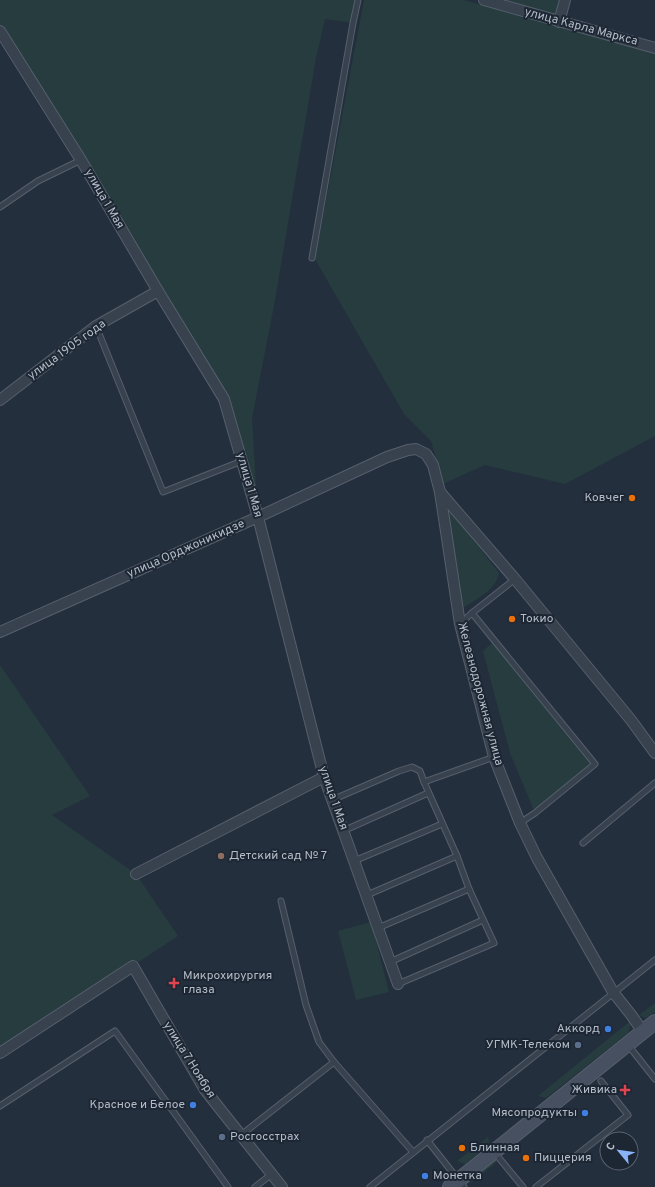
<svg xmlns="http://www.w3.org/2000/svg" width="655" height="1187" font-family="Overpass,sans-serif">
<style>
.green{fill:#263c3f}
.lines{fill:none;stroke-linecap:round;stroke-linejoin:round}
.lane-casing{stroke:#565f6c;stroke-width:7}
.street-casing{stroke:#565f6c;stroke-width:12}
.secondary-casing{stroke:#565f6c;stroke-width:16}
.lane{stroke:#38414e;stroke-width:5}
.street{stroke:#38414e;stroke-width:10}
.secondary{stroke:#465061;stroke-width:14}
.food-dot{fill:#e8710a;stroke:#1d2633;stroke-width:1.5}
.education-dot{fill:#8d6e63;stroke:#1d2633;stroke-width:1.5}
.health-dot{fill:#e0444e;stroke:#1d2633;stroke-width:1.5}
.shop-dot{fill:#3f7fe0;stroke:#1d2633;stroke-width:1.5}
.service-dot{fill:#5c6f8a;stroke:#1d2633;stroke-width:1.5}
.labels{text-anchor:middle;dominant-baseline:central;stroke-width:4;stroke-linejoin:round;paint-order:stroke}
.street-label{font-size:12px;fill:#b4bcc9;stroke:#1d2633}
.poi-label{font-size:12px;fill:#b4bcc9;stroke:#1d2633;text-anchor:start}
</style>
<rect width="100%" height="100%" fill="#242f3e"/>
<g class="green">
<path d="M 0,0 L 358,0 L 353,23 L 325,19 L 316,58 L 274,306 L 252,418 L 258,517 L 224,399 L 0,31 Z"/>
<path d="M 364,0 L 464,0 L 655,54 L 655,436 L 565,484 L 485,465 L 443,484 L 431,441 L 404,414 L 315,259 Z"/>
<path d="M 484,0 L 565,0 L 559,22 Z"/>
<path d="M 444,502 L 499,573 C 496,590 478,598 465,607 L 461,604 Z"/>
<path d="M 494,641 L 595,764 L 535,813 L 510,753 L 483,651 Z"/>
<path d="M 0,665 L 90,796 L 52,815 L 136,874 L 178,936 L 0,1053 Z"/>
<path d="M 371,922 L 389,992 L 356,1000 L 338,931 Z"/>
<path d="M 655,1003 L 655,1012 L 645,1018 L 639,1015 Z"/>
<path d="M 629,1022 L 631,1024 L 628,1033 L 546,1098 L 538,1096 Z"/>
<path d="M 488,1137 L 490,1144 L 465,1164 L 457,1161 Z"/>
<path d="M 494,1160 L 497,1162 L 471,1183 L 470,1178 Z"/>
</g>
<g class="lines">
<g class="lane-casing">
<g id="lane">
<path d="M 0,207 L 38,181 L 81,160"/>
<path d="M 312,258 L 353,23 L 358,0"/>
<path d="M 96,326 L 163,492 L 242,461"/>
<path d="M 472,613 L 595,764 L 535,813 L 520,823"/>
<path d="M 460,624 L 472,613 L 515,579"/>
<path d="M 332,800 L 399,771 L 412,767 L 420,771 L 424,782 L 494,757"/>
<path d="M 343,831 L 428,793"/>
<path d="M 583,843 L 655,783"/>
<path d="M 354,861 L 442,824"/>
<path d="M 367,895 L 457,856"/>
<path d="M 281,901 L 306,1005 L 319,1042 L 334,1062"/>
<path d="M 378,928 L 469,889"/>
<path d="M 390,962 L 483,920"/>
<path d="M 398,984 L 494,943 L 469,889 L 457,856 L 424,782"/>
<path d="M 628,1045 L 655,1079"/>
<path d="M 0,1106 L 115,1031 L 228,1187"/>
<path d="M 241,1135 L 334,1062 L 413,1152"/>
<path d="M 427,1140 L 464,1187"/>
<path d="M 494,1152 L 523,1187"/>
<path d="M 255,1187 L 272,1174"/>
<path d="M 370,1187 L 655,960"/>
<path d="M 536,1187 L 628,1115 L 601,1081"/>
</g>
</g>
<g class="street-casing">
<g id="street">
<path d="M 484,0 L 655,48"/>
<path d="M 559,22 L 565,0"/>
<path d="M 0,31 L 81,160 L 158,291 L 224,399 L 258,517 L 324,777 L 398,984"/>
<path d="M 0,400 L 96,326 L 158,291"/>
<path d="M 440,492 L 515,579 L 631,720 L 655,753"/>
<path d="M 0,632 L 258,517 L 387,457 L 408,450 L 416,449 L 426,454 L 433,465 L 440,492 L 460,624 L 494,757 L 520,823 L 537,858 L 613,992 L 632,1016 L 643,1032"/>
<path d="M 136,874 L 324,777"/>
<path d="M 0,1053 L 133,966 L 205,1090 L 282,1187"/>
</g>
</g>
<g class="secondary-casing">
<path id="secondary" d="M 450,1187 L 655,1022"/>
</g>
<use href="#lane" class="lane"/>
<use href="#street" class="street"/>
<use href="#secondary" class="secondary"/>
</g>
<g class="food-dot">
<circle cx="632" cy="498" r="4"/>
<circle cx="512" cy="619" r="4"/>
<circle cx="462" cy="1148" r="4"/>
<circle cx="526" cy="1158" r="4"/>
</g>
<circle class="education-dot" cx="221" cy="856" r="4"/>
<g class="health-dot">
<path d="M172 977h4v4h4v4h-4v4h-4v-4h-4v-4h4z"/>
<path d="M623 1084h4v4h4v4h-4v4h-4v-4h-4v-4h4z"/>
</g>
<g class="shop-dot">
<circle cx="608" cy="1029" r="4"/>
<circle cx="193" cy="1105" r="4"/>
<circle cx="585" cy="1113" r="4"/>
<circle cx="425" cy="1176" r="4"/>
</g>
<g class="service-dot">
<circle cx="578" cy="1045" r="4"/>
<circle cx="222" cy="1137" r="4"/>
</g>
<g class="labels">
<g class="street-label">
<text transform="translate(581 27) rotate(15)">улица Карла Маркса</text>
<text transform="translate(104 199) rotate(60)">улица 1 Мая</text>
<text transform="translate(67 350) rotate(-36)">улица 1905 года</text>
<text transform="translate(249 485) rotate(74)">улица 1 Мая</text>
<text transform="translate(186 549) rotate(-24)">улица Орджоникидзе</text>
<text transform="translate(480 694) rotate(75)">Железнодорожная улица</text>
<text transform="translate(333 798) rotate(71)">улица 1 Мая</text>
<text transform="translate(189 1060) rotate(58)">улица 7 Ноября</text>
</g>
<g class="poi-label">
<text x="624" y="498" text-anchor="end">Ковчег</text>
<text x="520" y="619">Токио</text>
<text x="229" y="856">Детский сад № 7</text>
<text x="183" y="976">Микрохирургия<tspan x="183" dy="14">глаза</tspan></text>
<text x="600" y="1029" text-anchor="end">Аккорд</text>
<text x="570" y="1045" text-anchor="end">УГМК-Телеком</text>
<text x="617" y="1090" text-anchor="end">Живика</text>
<text x="185" y="1105" text-anchor="end">Красное и Белое</text>
<text x="577" y="1113" text-anchor="end">Мясопродукты</text>
<text x="230" y="1137">Росгосстрах</text>
<text x="470" y="1148">Блинная</text>
<text x="534" y="1158">Пиццерия</text>
<text x="433" y="1176">Монетка</text>
</g>
</g>
<g transform="translate(619 1151) rotate(299)"><circle r="19" fill="#1d2633" stroke="#59626f"/>
<path d="M0-3L7 15L0 10L-7 15Z" fill="#8ab4f8"/>
<text y="-6" font-size="11" font-weight="bold" text-anchor="middle" fill="#b4bcc9">С</text>
</g>
</svg>
